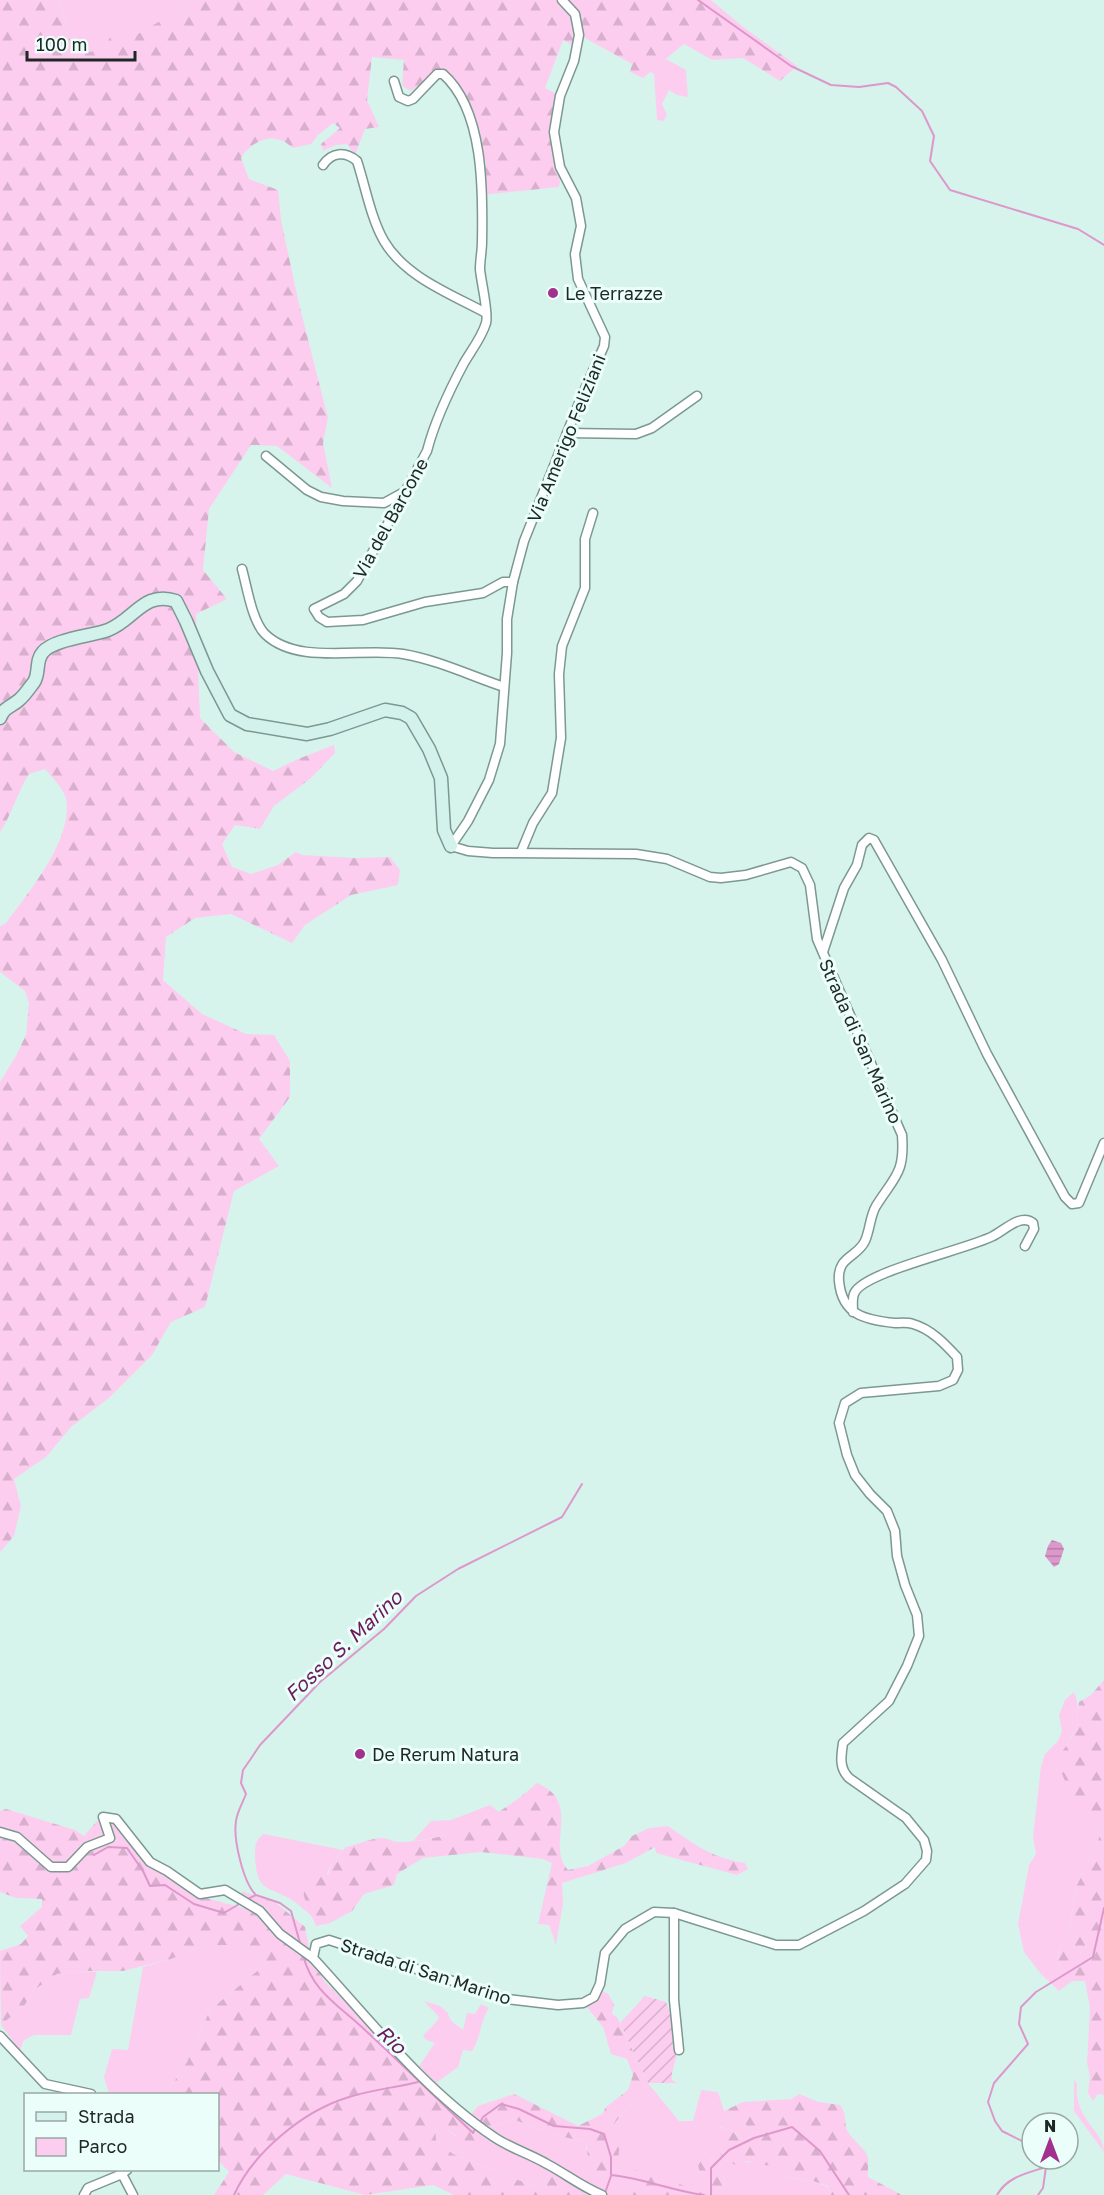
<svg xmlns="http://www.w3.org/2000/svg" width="1104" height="2195" font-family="'Golos Text',sans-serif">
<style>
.green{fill:#fdcdf0}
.forest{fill:url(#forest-firs)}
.garden{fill:url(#garden-furrows)}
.water{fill:url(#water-rules)}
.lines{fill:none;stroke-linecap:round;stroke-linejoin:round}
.stream{stroke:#dd98cb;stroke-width:2}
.street-casing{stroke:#7c9891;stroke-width:11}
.secondary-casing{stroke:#7c9891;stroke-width:15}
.street{stroke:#fff;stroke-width:8}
.secondary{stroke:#d3f2ec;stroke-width:12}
.poi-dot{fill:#a2318e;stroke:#ecfef9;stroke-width:2}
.labels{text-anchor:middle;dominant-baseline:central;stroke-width:6;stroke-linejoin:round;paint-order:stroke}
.poi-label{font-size:18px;fill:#1d2825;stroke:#ecfef9;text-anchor:start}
.street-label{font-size:18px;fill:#1d2825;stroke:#ecfef9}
.water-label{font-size:20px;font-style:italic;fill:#6b1b5c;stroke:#ecfef9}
</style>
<defs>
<pattern id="forest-firs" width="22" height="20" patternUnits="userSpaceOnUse" patternTransform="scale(1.5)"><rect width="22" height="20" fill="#fdcdf0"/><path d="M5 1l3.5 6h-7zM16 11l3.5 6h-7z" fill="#d8b0ce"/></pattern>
<pattern id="garden-furrows" width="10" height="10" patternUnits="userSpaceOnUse" patternTransform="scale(1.5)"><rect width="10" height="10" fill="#fdcdf0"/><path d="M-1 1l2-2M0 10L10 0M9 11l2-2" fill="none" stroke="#d8b0ce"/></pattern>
<pattern id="water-rules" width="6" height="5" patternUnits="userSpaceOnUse" patternTransform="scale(1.5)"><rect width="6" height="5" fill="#dd98cb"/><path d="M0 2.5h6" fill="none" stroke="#b37ca5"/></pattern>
</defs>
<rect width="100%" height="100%" fill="#d6f4ec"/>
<g class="green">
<path d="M 60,0 L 196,0 C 166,17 136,40 103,50 C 93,53 84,51 74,48 L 67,31 Z"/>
<path d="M 666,59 L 686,70 L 688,97 L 677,95 L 669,90 L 662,104 L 667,115 L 663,121 L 657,120 L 654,74 L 650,72 Z"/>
<path d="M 1074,1692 C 1083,1713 1075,1733 1063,1752 L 1103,1823 L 1097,1845 L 1076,1887 L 1070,1927 L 1057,1957 L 1063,1978 L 1072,1981 L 1059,1991 L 1041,1974 L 1024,1952 L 1018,1924 L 1029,1865 L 1036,1854 L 1033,1837 L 1041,1766 L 1045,1754 L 1058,1741 L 1062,1731 L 1059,1715 L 1065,1700 Z"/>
<path d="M 490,1805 L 499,1812 C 473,1828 443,1838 413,1841 L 431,1821 L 451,1820 Z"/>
<path d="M 264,1834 L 343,1850 L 332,1863 L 310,1910 L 313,1917 C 306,1912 301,1906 294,1901 C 267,1885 256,1893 255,1854 C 255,1845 256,1839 264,1834 Z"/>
<path d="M 206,1945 L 237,1945 L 267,1963 L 210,2010 L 187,2062 L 166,2094 L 109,2094 L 104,2077 L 112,2049 L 128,2050 L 143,1967 L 171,1959 Z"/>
<path d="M 78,1971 L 97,1972 L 89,1998 L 80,1999 L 71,2035 L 34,2035 L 23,2041 L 20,2051 L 1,2025 L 24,2006 L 35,1989 L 57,1974 Z"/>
<path d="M 424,2001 L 440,2006 L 448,2013 C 449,2021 456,2025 463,2030 L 467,2013 L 475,2014 L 481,2004 L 489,2008 C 480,2021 481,2038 472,2051 L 463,2050 L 458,2067 L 436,2083 L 419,2066 L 435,2043 L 427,2040 L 423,2037 C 427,2029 436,2025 439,2017 Z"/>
<path d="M 1074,2080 L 1077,2083 C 1076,2096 1078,2106 1085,2117 C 1091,2128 1104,2138 1104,2152 L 1074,2111 Z"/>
<path d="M 648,2083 L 679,2121 L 693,2121 L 701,2090 L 718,2092 L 724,2111 L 745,2123 L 751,2134 L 745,2141 L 736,2133 L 720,2127 L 715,2137 L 722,2148 L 720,2158 L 716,2161 L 704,2153 L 698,2165 L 702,2182 L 699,2190 L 631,2186 L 623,2195 L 606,2195 L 592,2189 L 487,2129 L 513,2119 L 549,2134 L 587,2142 L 586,2151 L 605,2130 L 614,2124 Z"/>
<path d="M 435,2121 L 456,2136 L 478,2140 L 478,2131 L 551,2170 L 541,2189 L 453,2154 L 436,2140 Z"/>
<path d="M 727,2161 C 746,2161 762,2165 781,2165 L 788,2177 L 813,2181 L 828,2187 L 831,2195 L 724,2195 L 723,2174 L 719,2166 Z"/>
</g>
<g class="forest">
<path d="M 0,0 L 60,0 L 67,31 L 74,48 L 88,52 L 102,50 L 116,28 L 138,34 L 196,0 L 711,0 L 742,26 L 797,66 L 780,81 L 743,58 L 712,60 L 684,44 L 643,78 L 630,72 L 632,64 L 574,32 L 573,45 L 563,40 L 545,88 L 558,95 L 555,156 L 560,182 L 559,187 L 482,195 L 486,163 L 474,126 L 443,68 L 411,91 L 402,86 L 404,60 L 372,57 L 367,100 L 379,127 L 365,129 L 355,155 L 347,144 L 336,145 L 323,151 L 321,144 L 340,128 L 333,123 L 318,135 L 311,144 L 293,148 C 289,145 285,141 280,140 C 265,134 248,146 241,158 L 249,179 L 278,190 L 281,220 L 299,304 L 328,418 L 323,443 L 332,488 L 277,446 L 251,445 L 209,509 L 203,570 L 227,599 L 196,614 L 200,718 L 234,752 L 273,771 L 298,759 L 334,745 L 335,753 L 311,778 L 274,806 L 260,829 L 235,825 L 222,844 L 232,867 L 251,874 L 278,865 L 296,852 L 302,855 L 354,858 L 390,857 L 400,870 L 398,885 L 351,895 L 305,925 L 292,943 L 231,914 L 195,918 L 166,937 L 163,980 L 202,1014 L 246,1034 L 274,1035 L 290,1061 L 290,1097 L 259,1139 L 279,1166 L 234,1191 L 205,1307 L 171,1322 L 152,1355 L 110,1397 L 71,1427 L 46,1457 L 14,1479 L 21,1506 L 14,1536 L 0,1552 L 0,1082 L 16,1056 L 26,1035 L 29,1003 L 25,991 L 0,972 L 0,926 L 6,923 C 28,893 74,838 66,799 C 64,789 52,777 45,769 L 29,774 C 17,793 12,814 0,832 Z"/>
<path d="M 1104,1680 L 1104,2095 L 1098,2094 L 1093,2101 L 1088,2093 L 1090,2076 L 1087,2063 L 1090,2008 L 1085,1981 L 1072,1981 L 1063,1978 L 1057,1957 L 1070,1927 L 1076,1887 L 1097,1845 L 1103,1823 L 1078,1811 L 1062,1774 L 1062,1752 L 1072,1737 L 1077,1720 L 1079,1702 L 1091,1695 Z"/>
<path d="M 537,1783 C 583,1802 545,1845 568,1870 L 588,1866 L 624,1846 L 632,1836 L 649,1828 L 668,1826 C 695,1845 712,1858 745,1863 L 748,1869 L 737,1875 L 656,1853 L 655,1847 L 626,1863 L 562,1883 L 563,1904 L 556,1944 L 549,1925 L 538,1924 L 552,1863 L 543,1859 L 481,1852 L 423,1858 L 397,1874 L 394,1885 L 364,1894 L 352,1911 L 330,1923 L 316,1926 C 306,1899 293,1890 317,1865 L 325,1869 L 328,1875 L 332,1863 L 346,1847 C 357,1845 371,1838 382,1838 C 388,1838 393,1842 399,1842 C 451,1841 500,1817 537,1783 Z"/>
<path d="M 6,1809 L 75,1830 L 84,1836 L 97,1821 L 113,1821 L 128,1837 L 145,1860 L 164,1874 L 195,1895 L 243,1908 L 242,1891 L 276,1903 L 305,1927 L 311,1959 L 326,1983 L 478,2131 L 478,2140 L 470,2144 L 435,2122 L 436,2140 L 453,2154 L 541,2189 L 551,2170 L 588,2195 L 454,2195 L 433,2185 L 365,2195 L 286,2174 L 263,2195 L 214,2195 L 229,2172 L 218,2160 L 218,2094 L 166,2094 L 187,2062 L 210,2010 L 267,1963 L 237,1945 L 206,1945 L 171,1959 L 123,1971 L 78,1971 L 57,1974 L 34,1990 L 24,2006 L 1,2025 L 0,1951 L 21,1944 L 28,1936 L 20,1926 L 42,1907 L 42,1899 L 16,1898 L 0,1892 L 0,1811 Z"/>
<path d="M 601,1990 L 608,1994 L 614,2004 L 612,2014 L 617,2017 L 648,2083 L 614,2124 L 606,2130 L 620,2141 L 618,2162 L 601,2176 L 588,2163 L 587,2142 L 549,2134 L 513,2119 L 487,2129 L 470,2116 L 478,2106 L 514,2094 L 578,2126 L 602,2114 L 606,2107 L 628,2090 L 633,2075 L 627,2059 L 611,2054 L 603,2027 L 586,2006 L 595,1999 Z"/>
<path d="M 799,2094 L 819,2102 L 840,2105 C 848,2116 843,2122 848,2132 C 853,2141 866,2148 868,2158 C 869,2164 867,2171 868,2177 L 902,2195 L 831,2195 L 828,2186 L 813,2181 L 788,2177 L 781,2166 L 762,2165 L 746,2161 L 738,2166 L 727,2161 L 719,2166 L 723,2174 L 724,2195 L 623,2195 L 631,2186 L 636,2170 L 698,2190 L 702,2182 L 698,2165 L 704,2153 L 716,2161 L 720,2158 L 722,2148 L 715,2137 L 713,2129 C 725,2125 736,2133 745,2141 L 751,2134 L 745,2123 L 724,2111 L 743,2102 L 792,2099 Z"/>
</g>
<path class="garden" d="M 645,1996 L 666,2002 C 672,2017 678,2034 677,2051 C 677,2062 671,2068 672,2080 L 677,2083 L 648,2083 L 620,2023 Z"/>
<path class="water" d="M 1052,1540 L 1061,1543 L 1064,1549 L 1059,1564 L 1054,1567 L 1045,1556 L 1048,1546 Z"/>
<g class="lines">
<g class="stream">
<path d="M 698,0 L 791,66 L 831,85 L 859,87 L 888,83 L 896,87 L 922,111 L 934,136 L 930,161 L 950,190 L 1078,229 L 1104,245"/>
<path d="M 94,1855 L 108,1847 L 127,1848 L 143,1871 L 150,1886 L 165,1885 L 194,1904 L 224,1913 L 241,1903"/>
<path d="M 255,1894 C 243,1881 233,1839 236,1821 C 237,1812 243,1802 246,1794 L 241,1783 L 243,1770 L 250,1760 L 260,1745 L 320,1682 L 384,1629 L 416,1596 L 458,1569 L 562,1517 L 582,1484"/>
<path d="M 246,1900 L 256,1895 L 280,1903 L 291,1911 L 300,1943"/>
<path d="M 303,1955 C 312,1992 340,2006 366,2031 C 402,2064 437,2099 473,2133 L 476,2127"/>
<path d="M 480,2123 L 483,2117 L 501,2104 L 519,2109 L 554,2126 L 590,2129 L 604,2134 L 611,2157 L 611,2175 C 643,2178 672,2191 704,2195"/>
<path d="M 1032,2146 L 1002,2131 L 995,2121 L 988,2102 L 994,2083 L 1028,2044 L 1019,2024 L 1021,2007 L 1036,1992 L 1093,1957 L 1104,1908"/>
<path d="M 605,2193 L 611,2176"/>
<path d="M 234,2195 C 253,2153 302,2112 346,2098 C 369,2090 394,2088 418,2082"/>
<path d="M 711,2195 L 711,2168 L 729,2150 L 754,2138 L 792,2127 L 820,2151 L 849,2195"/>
<path d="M 997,2195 C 1007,2177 1027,2173 1046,2167 L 1045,2159"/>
<path d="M 1038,2195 L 1043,2188 L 1046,2167"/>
</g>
<g class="street-casing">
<g id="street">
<path d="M 562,0 L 575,14 L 579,35 L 574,61 L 560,96 L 554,132 L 560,167 L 576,198 L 581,226 L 575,254 L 578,279 L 605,337 L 604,346 L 581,398 L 524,541 L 513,582 L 507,619 L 507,653 L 500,744 L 489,780 L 468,821 L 451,846 L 468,851 L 493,853 L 636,854 L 667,859 L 710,877 L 721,878 L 746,875 L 791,862 L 802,868 L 810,885 L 817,939 L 902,1135 C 905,1173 895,1176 876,1206 C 870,1216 870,1230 865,1241 C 857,1258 837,1256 839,1281 C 842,1315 865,1320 895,1323 C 900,1323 907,1322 913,1324 C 931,1329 945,1344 957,1357 L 958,1370 L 953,1380 L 939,1386 L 861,1393 L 845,1403 L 839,1423 L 847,1455 L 855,1475 L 870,1494 L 887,1511 L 895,1531 L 897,1556 L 905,1585 L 917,1615 L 919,1636 L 907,1666 L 889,1701 L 843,1743 C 841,1757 839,1768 849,1778 L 906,1818 L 924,1840 L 927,1851 L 926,1860 L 905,1884 L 864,1911 L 799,1945 L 776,1945 L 674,1913 L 654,1912 L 625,1929 L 605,1953 L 600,1984 L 594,1997 L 583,2003 L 558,2005 L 507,1999 L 329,1940 L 316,1944 L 313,1958 C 370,2020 424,2090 494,2137 C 510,2148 530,2154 547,2164 C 566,2174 582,2187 602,2195"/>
<path d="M 394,81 L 399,97 L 408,101 L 413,99 L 437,74 L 443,74 C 484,110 483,191 482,242 C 482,251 480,260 480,269 C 481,282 489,313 486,323 C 482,337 471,351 464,363 C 449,391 435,420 427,451 L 357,581 L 344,594 L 314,609 L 319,617 L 327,622 L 363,620 L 425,602 L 483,593 L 503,582 L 513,582"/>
<path d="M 323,165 C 332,152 345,151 357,161 C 365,185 371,219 384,241 C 405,277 451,294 486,313"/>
<path d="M 567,433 L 636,434 L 652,428 L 697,396"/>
<path d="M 266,456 L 307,490 L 321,497 L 343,501 L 384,503 L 404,492"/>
<path d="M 242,569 C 247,587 252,621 265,634 C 298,666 362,647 403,654 C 438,660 471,676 504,687"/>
<path d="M 521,852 L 533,823 L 552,793 L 561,738 L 559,674 L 562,646 L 585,588 L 585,539 L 593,513"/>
<path d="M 823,952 L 844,888 L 857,865 L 862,845 L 869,838 L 874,840 L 942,960 L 987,1054 L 1065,1197 L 1072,1204 L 1079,1203 L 1104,1143"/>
<path d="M 853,1312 C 853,1307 852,1299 854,1294 C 861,1272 969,1249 993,1236 C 1005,1230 1021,1213 1033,1223 L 1034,1229 L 1025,1246"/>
<path d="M 0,1832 L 17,1837 L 51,1867 L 68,1867 L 87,1847 L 110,1838 L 103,1817 L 116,1819 L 150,1862 L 167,1871 L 200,1894 L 225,1890 L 260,1911 L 280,1934 L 313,1958"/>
<path d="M 674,1913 L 674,2000 L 679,2050"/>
<path d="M 0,2036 L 45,2084 L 91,2094"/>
<path d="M 122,2174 L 133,2195"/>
<path d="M 84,2195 L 88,2188 L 122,2174 L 127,2170"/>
</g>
</g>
<g class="secondary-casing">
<path id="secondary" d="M 0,718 C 4,707 11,707 19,700 C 25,695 30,687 34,682 C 40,673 35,661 43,652 C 54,639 92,636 108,630 C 134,620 144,590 176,601 L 186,621 L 207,671 L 230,715 L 247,724 L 307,734 L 330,729 L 385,710 L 402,713 L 411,718 L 429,749 L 441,778 L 444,830 L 451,846"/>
</g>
<use href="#street" class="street"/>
<use href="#secondary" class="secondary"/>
</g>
<g class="poi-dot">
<circle cx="553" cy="293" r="6"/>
<circle cx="360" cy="1754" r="6"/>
</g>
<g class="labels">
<g class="poi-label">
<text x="565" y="293">Le Terrazze</text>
<text x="372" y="1754">De Rerum Natura</text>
</g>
<g class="street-label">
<text transform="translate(566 438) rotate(-68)">Via Amerigo Feliziani</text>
<text transform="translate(390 518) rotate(-61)">Via del Barcone</text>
<text transform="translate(861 1041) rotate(66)">Strada di San Marino</text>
<text transform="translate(426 1971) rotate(18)">Strada di San Marino</text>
</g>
<g class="water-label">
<text transform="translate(343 1645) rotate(-43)">Fosso S. Marino</text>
<text transform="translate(392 2039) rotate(43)">Rio</text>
</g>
</g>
<rect x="24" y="2093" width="195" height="78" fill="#ecfef9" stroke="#99a8a4" stroke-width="1.5"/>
<rect x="36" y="2112" width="30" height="9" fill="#d3f2ec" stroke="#99a8a4" stroke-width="1.5"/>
<text x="78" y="2123" font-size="18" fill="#1d2825">Strada</text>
<rect x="36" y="2138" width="30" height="18" fill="#fdcdf0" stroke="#99a8a4" stroke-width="1.5"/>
<text x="78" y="2153" font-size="18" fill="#1d2825">Parco</text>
<g transform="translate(1050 2141)"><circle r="28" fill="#ecfef9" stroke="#99a8a4" stroke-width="1.5"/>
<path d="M0-4.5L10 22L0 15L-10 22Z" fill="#a2318e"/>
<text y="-9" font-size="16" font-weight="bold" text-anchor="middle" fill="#1d2825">N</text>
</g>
<path d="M27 51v9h108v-9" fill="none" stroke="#1d2825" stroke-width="3"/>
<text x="36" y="51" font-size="18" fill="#1d2825" stroke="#ecfef9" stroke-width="4.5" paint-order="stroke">100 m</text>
</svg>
